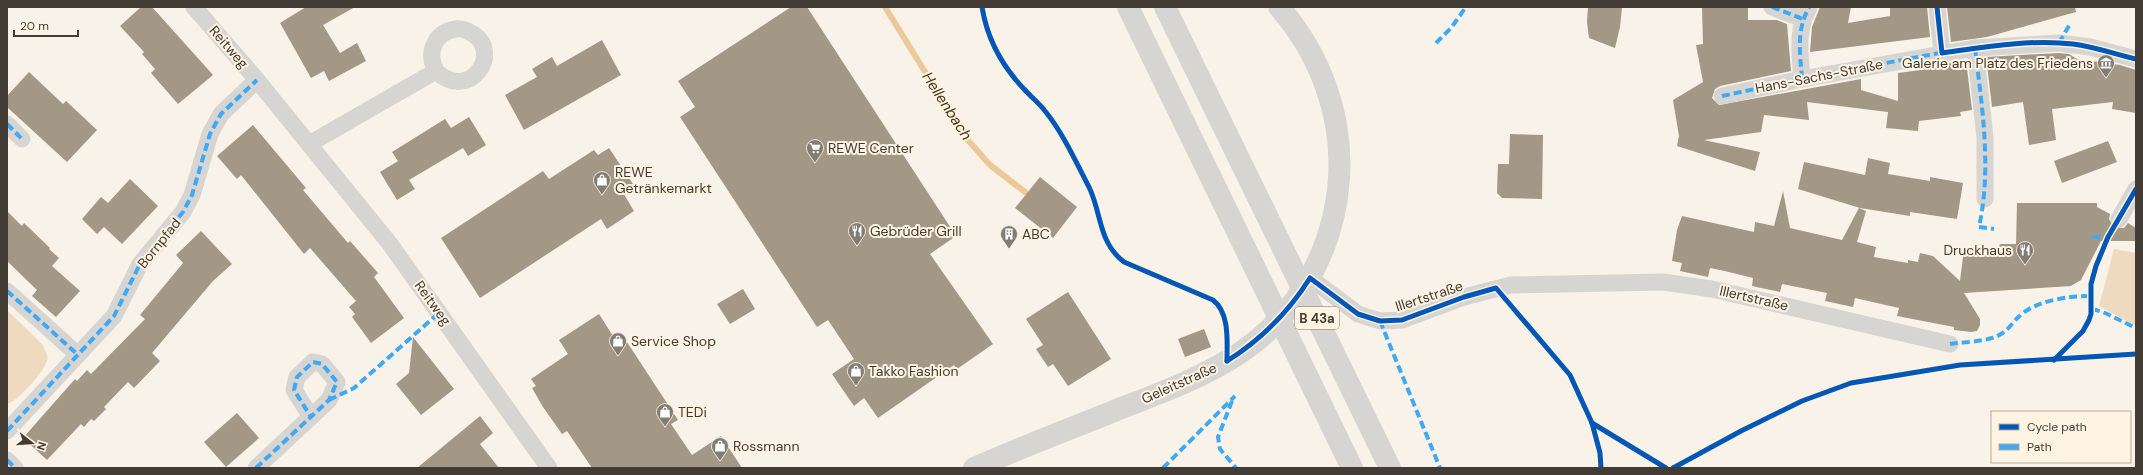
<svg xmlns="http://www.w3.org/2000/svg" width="2143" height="475" font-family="'DM Sans',sans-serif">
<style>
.green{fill:#eedabe}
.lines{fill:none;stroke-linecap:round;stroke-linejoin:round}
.stream{stroke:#ebc998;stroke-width:6}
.building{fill:#a39886}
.street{stroke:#d7d5d2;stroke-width:17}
.secondary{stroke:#d7d5d2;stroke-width:22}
.highway{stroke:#d7d5d2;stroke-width:22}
.quiet{stroke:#3fa9f5;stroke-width:4;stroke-dasharray:8 4;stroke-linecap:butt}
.cycleway-casing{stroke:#fff3e2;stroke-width:8}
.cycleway{stroke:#0057b8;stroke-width:5}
.labels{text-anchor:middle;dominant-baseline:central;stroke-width:4;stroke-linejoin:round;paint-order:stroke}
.shield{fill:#fff3e2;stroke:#7b7368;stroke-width:1}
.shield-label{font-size:13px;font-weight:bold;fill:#423c34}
.street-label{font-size:14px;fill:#423c34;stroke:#fff3e2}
.poi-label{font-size:14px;fill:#423c34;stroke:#fff3e2;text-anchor:start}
.water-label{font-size:15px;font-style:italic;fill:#493619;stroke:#fff3e2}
</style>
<rect width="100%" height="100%" fill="#f9f2e8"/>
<g class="green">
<path d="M 2114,249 L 2136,253 L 2136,326 L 2099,306 Z"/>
<path d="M 7,310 L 43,345 L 48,358 C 45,371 19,400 7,404 Z"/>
</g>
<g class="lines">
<path class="stream" d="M 885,7 L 966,138 L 990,165 L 1025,192"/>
</g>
<g class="building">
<path d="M 141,7 L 152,7 L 213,75 L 178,104 L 151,73 L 155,69 L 142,54 L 144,52 L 120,26 Z"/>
<path d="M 306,7 L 355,7 L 323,25 L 340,53 L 357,43 L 366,61 L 329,81 L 324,71 L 311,78 L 280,23 Z"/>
<path d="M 791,7 L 807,7 L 956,236 L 930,254 L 993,344 L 957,369 L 954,365 L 878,418 L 864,398 L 854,406 L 832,374 L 854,359 L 828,320 L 817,327 L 680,117 L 695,107 L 678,81 Z"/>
<path d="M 1588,7 L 1622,7 L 1620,27 L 1615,48 L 1589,38 L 1587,22 Z"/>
<path d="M 1820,7 L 1851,7 L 1848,23 L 1890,16 L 1890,7 L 1927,7 L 1930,37 L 1810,52 L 1812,27 Z"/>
<path d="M 1947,7 L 2075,7 L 2076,12 L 1987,37 L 1951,42 Z"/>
<path d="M 1702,8 L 1748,8 L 1748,20 L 1777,20 L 1787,24 L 1791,71 L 1720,86 L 1715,89 L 1712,98 L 1719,105 L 1861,79 L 1861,90 L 1898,101 L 1898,73 L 1943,67 L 1943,64 L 1966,60 L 1972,110 L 1960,112 L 1961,116 L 1919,121 L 1918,131 L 1886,128 L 1888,112 L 1807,102 L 1809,120 L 1764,115 L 1761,132 L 1704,140 L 1760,152 L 1755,171 L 1677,146 L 1679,136 L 1673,100 L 1703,82 L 1696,45 L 1703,44 Z"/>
<path d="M 602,40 L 621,75 L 524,130 L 505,95 L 537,77 L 532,69 L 552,57 L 557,66 Z"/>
<path d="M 2059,53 L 2069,54 L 2077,59 L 2120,65 L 2136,70 L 2136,113 L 2112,109 L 2113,102 L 2052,109 L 2056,140 L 2029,145 L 2023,102 L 1992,107 L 1986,57 Z"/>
<path d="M 29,72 L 63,104 L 66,101 L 97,130 L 67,162 L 7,107 L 7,96 Z"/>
<path d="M 469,117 L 486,145 L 468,156 L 463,148 L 409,180 L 415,189 L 397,200 L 380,172 L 398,161 L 392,152 L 445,119 L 451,128 Z"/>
<path d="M 253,125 L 306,188 L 303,190 L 348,243 L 350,241 L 378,273 L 374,277 L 404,318 L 371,343 L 352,317 L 355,314 L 349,307 L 356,301 L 310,248 L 304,254 L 241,175 L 237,179 L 217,156 Z"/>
<path d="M 1510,134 L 1543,135 L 1542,199 L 1502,198 L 1497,193 L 1498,164 L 1509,164 Z"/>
<path d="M 2108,141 L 2117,162 L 2062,183 L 2054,161 Z"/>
<path d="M 609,148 L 633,184 L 622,191 L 634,211 L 607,229 L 601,219 L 480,298 L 441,238 L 543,171 L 549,179 L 594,150 L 598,155 Z"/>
<path d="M 1868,158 L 1890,163 L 1888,174 L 1930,181 L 1930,177 L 1963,183 L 1957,219 L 1910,212 L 1910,216 L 1860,208 L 1798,189 L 1804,162 L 1865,175 Z"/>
<path d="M 1040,177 L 1077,207 L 1053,238 L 1015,208 Z"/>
<path d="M 130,179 L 158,206 L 122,244 L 104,227 L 97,234 L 82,219 L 101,197 L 108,203 Z"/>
<path d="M 1783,191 L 1790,228 L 1842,240 L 1859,208 L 1866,211 L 1857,242 L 1876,247 L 1874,257 L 1908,263 L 1908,260 L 1918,262 L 1920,253 L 1933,256 L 1960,281 L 1964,249 L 1998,249 L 2000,244 L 2016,244 L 2017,203 L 2097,203 L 2097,207 L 2110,214 L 2109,219 L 2114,227 L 2124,228 L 2128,223 L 2136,228 L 2136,241 L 2101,241 L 2081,280 L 2071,286 L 1964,293 L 1980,319 L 1980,325 L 1977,331 L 1971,332 L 1954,330 L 1954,327 L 1897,316 L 1899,308 L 1855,298 L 1853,307 L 1825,301 L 1827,293 L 1782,284 L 1780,292 L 1752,286 L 1753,278 L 1729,272 L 1710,268 L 1708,277 L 1680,271 L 1682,263 L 1672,261 L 1677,230 L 1682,216 L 1754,232 L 1755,222 L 1774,226 Z"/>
<path d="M 7,211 L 22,226 L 24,223 L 50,248 L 49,249 L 59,258 L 52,266 L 80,291 L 56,317 L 32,296 L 37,290 L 7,261 Z"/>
<path d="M 201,231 L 232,264 L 213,281 L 152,353 L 160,361 L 134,388 L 128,382 L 104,407 L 106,409 L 94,421 L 91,419 L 84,427 L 81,424 L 47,460 L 23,438 L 75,379 L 77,381 L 87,370 L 91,374 L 145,319 L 140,315 L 183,263 L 176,255 Z"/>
<path d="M 743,289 L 755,309 L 730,324 L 717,304 Z"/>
<path d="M 1068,292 L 1111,359 L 1068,386 L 1053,364 L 1048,367 L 1036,349 L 1043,345 L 1026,319 Z"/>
<path d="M 599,314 L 618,344 L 625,339 L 678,420 L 671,424 L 692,455 L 721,436 L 742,468 L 592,468 L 567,431 L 562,434 L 543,407 L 532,388 L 536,386 L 531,379 L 568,354 L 559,340 Z"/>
<path d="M 1204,329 L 1211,347 L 1185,357 L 1178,339 Z"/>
<path d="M 413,337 L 454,389 L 421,415 L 396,384 L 409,373 Z"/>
<path d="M 237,413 L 259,438 L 226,467 L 204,442 Z"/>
<path d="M 480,416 L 493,433 L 480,444 L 499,468 L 417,468 Z"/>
</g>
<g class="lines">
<g class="street">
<path d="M 194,7 L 257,80 L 390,244 L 549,468"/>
<path d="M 1772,7 L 1803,19"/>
<path d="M 1937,7 L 1942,53"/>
<path d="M 1975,48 L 1985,137 L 1985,199"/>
<path d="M 1802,79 C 1800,51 1796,32 1809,7"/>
<path d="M 1722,96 L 1802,79 L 1975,48 L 2059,43 L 2090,47 L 2136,59"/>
<path d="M 7,124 L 22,139"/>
<path d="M 309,144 L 436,71 C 469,103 503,53 473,34 C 468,31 462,28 456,29 C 435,32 426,52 436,71"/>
<path d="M 2119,219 L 2136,189"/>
<path d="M 1310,278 L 1358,314 L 1380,321 L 1402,320 L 1464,297 L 1511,285 L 1663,282 L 1712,289 L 1950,344"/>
<path d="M 7,291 L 77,354"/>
<path d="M 7,431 L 114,316 L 140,264 L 183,212 L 192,195 L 210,134 L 221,114 L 257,80"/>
<path d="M 7,460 L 15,468"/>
<path d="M 256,468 L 329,400 L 337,382 L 322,364 L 313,362 L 297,377 L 294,390 L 311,417"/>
</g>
<path class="secondary" d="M 974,468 C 1020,448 1067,430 1114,411 C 1152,396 1192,382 1227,361 C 1294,322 1334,254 1339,178 C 1343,115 1320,54 1279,7"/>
<g class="highway">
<path d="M 1128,7 L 1352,468"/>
<path d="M 1165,7 L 1390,468"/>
</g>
<g class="quiet">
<path d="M 1772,7 L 1803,19"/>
<path d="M 1436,43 L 1451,28 L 1466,7"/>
<path d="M 2059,43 L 2070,24"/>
<path d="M 1975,48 C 1982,108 1992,167 1979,227 L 1994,229"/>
<path d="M 1802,79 C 1800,51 1796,32 1809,7"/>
<path d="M 1722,96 L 1802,79 L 1944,52"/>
<path d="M 7,124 L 22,139"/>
<path d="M 2092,237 L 2108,237"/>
<path d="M 7,291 L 77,354"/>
<path d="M 2092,309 L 2103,312 L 2136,328"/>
<path d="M 1380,321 L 1440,468"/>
<path d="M 1950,344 C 1963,342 1979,342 1992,338 C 2009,333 2011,322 2023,313 C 2040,300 2070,296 2090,296"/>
<path d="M 329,400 L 354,388 L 440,312"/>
<path d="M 1232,401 L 1218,437 L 1220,449 L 1236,468"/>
<path d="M 7,431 L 114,316 L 140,264 L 183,212 L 192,195 L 210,134 L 221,114 L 257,80"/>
<path d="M 7,460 L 15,468"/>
<path d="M 256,468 L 329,400 L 337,382 L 322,364 L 313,362 L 297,377 L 294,390 L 311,417"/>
<path d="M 1163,468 L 1235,396"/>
</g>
<g class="cycleway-casing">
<g id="cycleway">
<path d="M 982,7 C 987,38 1002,66 1024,89 C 1031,97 1039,103 1045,111 C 1063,133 1076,162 1089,187 C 1102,214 1098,242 1124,262 L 1213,300 C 1230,313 1227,342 1227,361"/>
<path d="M 1937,7 L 1942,53 C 1985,47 2030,39 2073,44 C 2095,47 2115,54 2136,59"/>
<path d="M 2054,360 L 2083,331 L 2089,320 L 2091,314 L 2091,284 L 2096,266 L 2108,237 L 2136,189"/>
<path d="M 1227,361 C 1262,339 1288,313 1310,278 L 1358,314 L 1380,321 L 1402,320 L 1464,297 L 1496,288 L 1570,375 L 1592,423 L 1600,453 L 1601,468"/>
<path d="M 1592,423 L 1666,468"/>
<path d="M 1673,468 L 1741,431 L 1802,401 L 1851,383 L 1960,365 L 2136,354"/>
</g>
</g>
<use href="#cycleway" class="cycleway"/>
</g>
<defs>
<g id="museum-pin" transform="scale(0.9)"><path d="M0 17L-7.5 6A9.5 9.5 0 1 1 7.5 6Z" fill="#827c73" stroke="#fff3e2"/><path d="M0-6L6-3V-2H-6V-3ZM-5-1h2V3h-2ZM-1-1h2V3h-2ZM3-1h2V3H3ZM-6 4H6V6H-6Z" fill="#fff"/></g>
<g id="supermarket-pin" transform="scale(0.9)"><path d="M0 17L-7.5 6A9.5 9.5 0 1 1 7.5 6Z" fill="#827c73" stroke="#fff3e2"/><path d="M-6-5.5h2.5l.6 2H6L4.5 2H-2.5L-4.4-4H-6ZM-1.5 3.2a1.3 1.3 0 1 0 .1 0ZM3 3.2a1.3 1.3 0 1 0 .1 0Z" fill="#fff"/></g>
<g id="shop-pin" transform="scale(0.9)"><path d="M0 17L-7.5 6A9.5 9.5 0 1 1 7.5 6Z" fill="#827c73" stroke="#fff3e2"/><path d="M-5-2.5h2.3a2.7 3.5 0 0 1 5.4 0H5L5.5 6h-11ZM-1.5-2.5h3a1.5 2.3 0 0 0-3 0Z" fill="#fff"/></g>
<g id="restaurant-pin" transform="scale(0.9)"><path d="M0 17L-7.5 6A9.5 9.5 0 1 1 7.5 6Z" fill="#827c73" stroke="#fff3e2"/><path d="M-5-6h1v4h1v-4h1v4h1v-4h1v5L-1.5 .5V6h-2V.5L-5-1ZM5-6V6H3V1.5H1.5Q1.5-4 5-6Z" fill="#fff"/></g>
<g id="building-pin" transform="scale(0.9)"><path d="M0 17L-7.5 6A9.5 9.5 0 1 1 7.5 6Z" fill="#827c73" stroke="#fff3e2"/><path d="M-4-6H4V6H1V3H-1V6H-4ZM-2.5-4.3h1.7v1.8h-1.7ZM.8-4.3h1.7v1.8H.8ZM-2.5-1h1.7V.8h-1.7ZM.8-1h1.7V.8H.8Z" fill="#fff"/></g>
</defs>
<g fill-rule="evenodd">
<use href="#museum-pin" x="2106" y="63"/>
<use href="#supermarket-pin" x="815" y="148"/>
<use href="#shop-pin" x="602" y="180"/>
<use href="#restaurant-pin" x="857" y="231"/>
<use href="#building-pin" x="1009" y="234"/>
<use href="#restaurant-pin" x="2025" y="250"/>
<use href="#shop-pin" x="618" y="341"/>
<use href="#shop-pin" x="856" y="371"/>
<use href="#shop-pin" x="665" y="412"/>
<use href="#shop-pin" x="720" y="446"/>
</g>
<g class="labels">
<rect class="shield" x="1295" y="307" width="44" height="22" rx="3"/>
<g class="shield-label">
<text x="1317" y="318">B 43a</text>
</g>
<g class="street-label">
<text transform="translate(229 47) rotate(49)">Reitweg</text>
<text transform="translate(1819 76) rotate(-11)">Hans-Sachs-Straße</text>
<text transform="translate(159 243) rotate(-51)">Bornpfad</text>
<text transform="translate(1429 296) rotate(-18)">Illertstraße</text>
<text transform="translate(1754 298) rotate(13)">Illertstraße</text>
<text transform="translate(433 303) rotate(54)">Reitweg</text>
<text transform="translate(1179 383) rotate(-24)">Geleitstraße</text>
</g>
<g class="poi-label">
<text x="2093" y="63" text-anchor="end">Galerie am Platz des Friedens</text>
<text x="828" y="148">REWE Center</text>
<text x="615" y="172">REWE<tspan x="615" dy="16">Getränkemarkt</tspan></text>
<text x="870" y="231">Gebrüder Grill</text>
<text x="1022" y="234">ABC</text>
<text x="2012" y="250" text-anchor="end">Druckhaus</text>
<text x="631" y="341">Service Shop</text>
<text x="869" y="371">Takko Fashion</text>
<text x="678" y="412">TEDi</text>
<text x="733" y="446">Rossmann</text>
</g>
<g class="water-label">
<text transform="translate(947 106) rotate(57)">Hellenbach</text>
</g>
</g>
<rect width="2143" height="475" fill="none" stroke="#423c34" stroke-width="16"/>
<rect x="1991" y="411" width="140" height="52" fill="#fff3e2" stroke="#b3aa9c"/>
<rect x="1999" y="424" width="20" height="6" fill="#0057b8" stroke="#b3aa9c"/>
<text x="2027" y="431" font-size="12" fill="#423c34">Cycle path</text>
<rect x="1999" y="444" width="20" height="6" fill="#3fa9f5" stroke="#b3aa9c"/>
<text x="2027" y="451" font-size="12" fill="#423c34">Path</text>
<g transform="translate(32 443) rotate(107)" stroke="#fff3e2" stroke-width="3" paint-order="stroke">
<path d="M0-3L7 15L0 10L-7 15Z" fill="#423c34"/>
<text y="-6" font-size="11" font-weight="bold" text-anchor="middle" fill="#423c34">N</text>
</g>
<path d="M14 30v6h64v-6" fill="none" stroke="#423c34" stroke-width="2"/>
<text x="20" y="30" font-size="12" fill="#423c34" stroke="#fff3e2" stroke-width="3" paint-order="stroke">20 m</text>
</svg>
